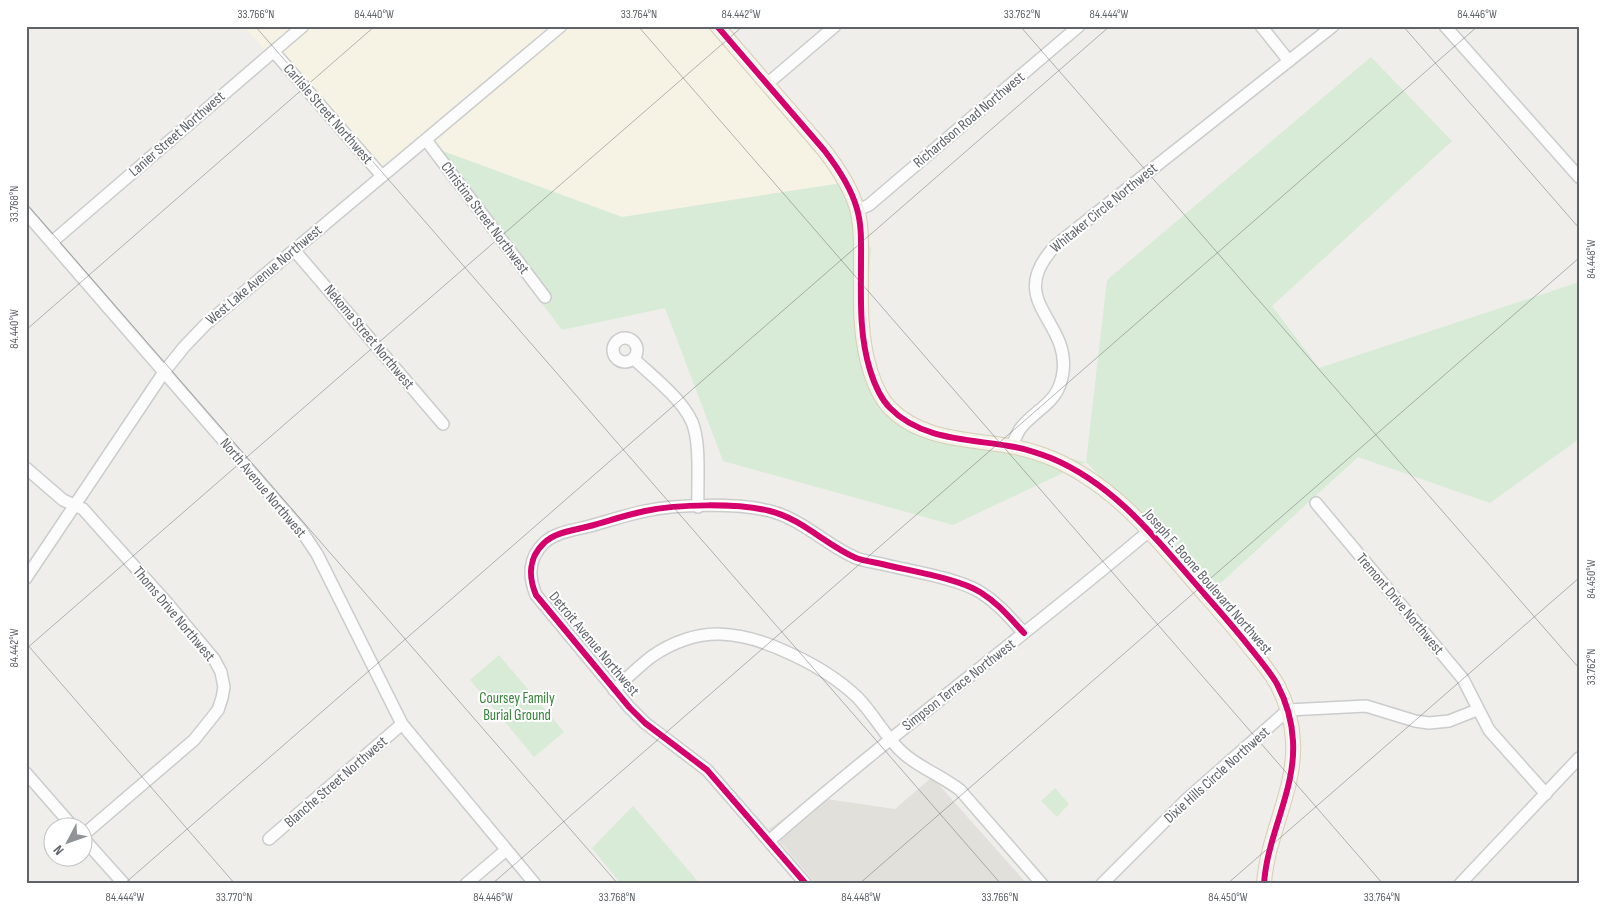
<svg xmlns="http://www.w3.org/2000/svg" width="1605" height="910" font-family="'Sofia Sans Condensed',sans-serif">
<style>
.commercial{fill:#f7f3e4}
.education{fill:#e2e0da}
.green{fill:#d8ebd6}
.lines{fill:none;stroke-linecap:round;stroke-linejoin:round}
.minor-casing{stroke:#cbcccc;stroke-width:14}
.major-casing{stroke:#d7ceb8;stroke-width:16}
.minor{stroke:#fdfcfc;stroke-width:11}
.major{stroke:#f4f2e9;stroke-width:14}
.cycleway-casing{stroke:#fff;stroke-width:9}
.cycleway{stroke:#d6006c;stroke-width:6}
.ticks{fill:none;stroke:#5f6368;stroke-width:1;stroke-opacity:0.45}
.labels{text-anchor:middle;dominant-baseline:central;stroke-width:4;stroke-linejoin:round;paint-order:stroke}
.street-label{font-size:15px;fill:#5f6368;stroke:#fff}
.park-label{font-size:15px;fill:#348238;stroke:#fff}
.neatline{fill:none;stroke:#5f6368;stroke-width:2}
.ticks-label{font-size:12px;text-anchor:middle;fill:#5f6368}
</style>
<rect width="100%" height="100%" fill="#efeeea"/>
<path class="commercial" d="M 244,26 L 711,26 L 842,183 L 622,217 L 421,143 L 370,171 Z"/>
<path class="education" d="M 932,777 L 1027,884 L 816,884 L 769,829 L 813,797 L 895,809 Z"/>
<g class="green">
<path d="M 1371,57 L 1452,141 L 1272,306 L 1319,368 L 1579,282 L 1579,439 L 1490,503 L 1358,457 L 1200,602 L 1130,507 L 1086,462 L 953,525 L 723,461 L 665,308 L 562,330 L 421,143 L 622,217 L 842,183 L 871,249 L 862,362 L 891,412 L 938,432 L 1086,462 L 1107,280 Z"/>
<path d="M 499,655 L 564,732 L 534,757 L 470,680 Z"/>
<path d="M 1055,788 L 1069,804 L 1057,817 L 1041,801 Z"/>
<path d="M 633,806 L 700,884 L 621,884 L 592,848 Z"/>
</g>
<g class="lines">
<g class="minor-casing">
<g id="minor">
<path d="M 1261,26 L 1289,61"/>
<path d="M 1445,26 L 1579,177"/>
<path d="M 274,52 L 382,176"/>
<path d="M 767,84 L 835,26"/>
<path d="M 426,140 L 545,297"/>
<path d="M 858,210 L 869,205 L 1079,26"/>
<path d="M 26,213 L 301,530 L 317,554 L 402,724 L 535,884"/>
<path d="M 52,242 L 303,26"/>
<path d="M 294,250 L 443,424"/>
<circle cx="625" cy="350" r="12"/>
<path d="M 634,359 C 652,376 682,399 692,422 C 701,443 697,483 698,507"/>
<path d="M 1012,446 C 1014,441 1017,434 1020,429 C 1036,408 1059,404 1063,372 C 1070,319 1003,301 1056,245 L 1333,26"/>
<path d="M 26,468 L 63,500 L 83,509 L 168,604 L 214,659 L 221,672 L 224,687 L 222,698 L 218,710 L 194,740 L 82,836"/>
<path d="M 1316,503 L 1463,679 L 1489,730 L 1546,794"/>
<path d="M 26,578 L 164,372 L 184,347 L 206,324 L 561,26"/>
<path d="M 614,690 C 626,679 638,667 651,657 C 699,624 741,630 791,654 C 815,665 837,678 857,697 C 874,714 885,737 903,753 C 920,768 942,776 960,790 L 1042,884"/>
<path d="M 26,773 L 74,828"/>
<path d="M 82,837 L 124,884"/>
<path d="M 269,839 L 402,724"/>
<path d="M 769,841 C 892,733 1024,637 1149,531"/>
<path d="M 466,884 L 506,850"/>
<path d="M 806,884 L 707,770 L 645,723 L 629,707 L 536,595 C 528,576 529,557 544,543 C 555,532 575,530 590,526 C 608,521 626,515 645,511 C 677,504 738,503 770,511 C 802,519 826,545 856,558 C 864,561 873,562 882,564 C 910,571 957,578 980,592 C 998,603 1010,618 1024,633"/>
<path d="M 1102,884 L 1187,799 L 1288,710 L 1366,706 L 1415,721 L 1429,723 L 1449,721 L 1477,710"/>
<path d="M 1460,884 L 1579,758"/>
</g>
</g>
<g class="major-casing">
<path id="major" d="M 717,26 L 824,150 C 838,168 851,187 857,209 C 862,226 861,245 861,263 C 861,299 859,334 870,370 C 874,383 880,398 890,408 C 921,440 969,439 1009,446 C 1023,448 1038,453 1051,458 C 1118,486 1160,544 1207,597 C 1222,614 1237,631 1251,649 C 1260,660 1270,672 1277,684 C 1286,701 1292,722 1293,741 C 1296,790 1267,835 1264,884"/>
</g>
<use href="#minor" class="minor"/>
<use href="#major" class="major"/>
<g class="cycleway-casing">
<g id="cycleway">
<path d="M 717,26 L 824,150 C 838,168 851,187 857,209 C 862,226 861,245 861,263 C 861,299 859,334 870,370 C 874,383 880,398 890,408 C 921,440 969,439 1009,446 C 1023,448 1038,453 1051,458 C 1118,486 1160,544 1207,597 C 1222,614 1237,631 1251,649 C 1260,660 1270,672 1277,684 C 1286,701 1292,722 1293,741 C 1296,790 1267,835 1264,884"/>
<path d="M 806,884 L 707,770 L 645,723 L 629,707 L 536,595 C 528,576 529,557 544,543 C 555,532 575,530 590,526 C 608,521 626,515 645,511 C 677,504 738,503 770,511 C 802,519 826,545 856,558 C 864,561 873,562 882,564 C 910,571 957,578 980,592 C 998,603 1010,618 1024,633"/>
</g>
</g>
<use href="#cycleway" class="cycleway"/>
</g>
<path class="ticks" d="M 255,26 L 1001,884M 638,26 L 1383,884M 1020,26 L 1579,668M 1403,26 L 1579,228M 26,203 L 618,884M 26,330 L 375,26M 26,643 L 235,884M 26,649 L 743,26M 124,884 L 1110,26M 492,884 L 1478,26M 859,884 L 1579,258M 1227,884 L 1579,578"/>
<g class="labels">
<g class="street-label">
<text transform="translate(328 114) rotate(49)">Carlisle Street Northwest</text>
<text transform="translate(969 120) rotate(-40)">Richardson Road Northwest</text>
<text transform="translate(177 134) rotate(-41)">Lanier Street Northwest</text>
<text transform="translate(1104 208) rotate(-39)">Whitaker Circle Northwest</text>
<text transform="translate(485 218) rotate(53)">Christina Street Northwest</text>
<text transform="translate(264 275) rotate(-40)">West Lake Avenue Northwest</text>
<text transform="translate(369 337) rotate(50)">Nekoma Street Northwest</text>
<text transform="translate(263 488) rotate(50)">North Avenue Northwest</text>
<text transform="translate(1208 582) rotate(49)">Joseph E. Boone Boulevard Northwest</text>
<text transform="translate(1400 604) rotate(50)">Tremont Drive Northwest</text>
<text transform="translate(174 614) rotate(50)">Thoms Drive Northwest</text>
<text transform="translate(594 644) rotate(50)">Detroit Avenue Northwest</text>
<text transform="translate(959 685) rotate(-38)">Simpson Terrace Northwest</text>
<text transform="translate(1217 775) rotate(-42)">Dixie Hills Circle Northwest</text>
<text transform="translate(336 782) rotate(-41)">Blanche Street Northwest</text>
</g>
<g class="park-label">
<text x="517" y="698">Coursey Family<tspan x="517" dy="17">Burial Ground</tspan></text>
</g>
</g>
<rect width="1605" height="910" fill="none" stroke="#ffffff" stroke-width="55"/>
<g transform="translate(68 842) rotate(229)"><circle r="24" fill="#ffffff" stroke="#bfc1c3"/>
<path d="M0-4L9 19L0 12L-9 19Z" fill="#919496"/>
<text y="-8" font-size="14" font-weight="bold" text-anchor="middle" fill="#5f6368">N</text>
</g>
<rect x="28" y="28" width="1550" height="854" class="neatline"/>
<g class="ticks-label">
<text x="256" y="18">33.766°N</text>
<text x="374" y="18">84.440°W</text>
<text x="639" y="18">33.764°N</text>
<text x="741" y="18">84.442°W</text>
<text x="1022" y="18">33.762°N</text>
<text x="1109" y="18">84.444°W</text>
<text x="1477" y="18">84.446°W</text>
<text transform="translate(14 204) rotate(-90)" y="4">33.768°N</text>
<text transform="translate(1591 259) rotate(-90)" y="4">84.448°W</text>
<text transform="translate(14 329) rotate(-90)" y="4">84.440°W</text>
<text transform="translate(1591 579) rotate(-90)" y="4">84.450°W</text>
<text transform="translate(14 648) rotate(-90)" y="4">84.442°W</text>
<text transform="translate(1591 667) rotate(-90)" y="4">33.762°N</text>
<text x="125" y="901">84.444°W</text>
<text x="234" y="901">33.770°N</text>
<text x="493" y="901">84.446°W</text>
<text x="617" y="901">33.768°N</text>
<text x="861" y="901">84.448°W</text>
<text x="1000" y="901">33.766°N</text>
<text x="1228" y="901">84.450°W</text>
<text x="1382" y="901">33.764°N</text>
</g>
</svg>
